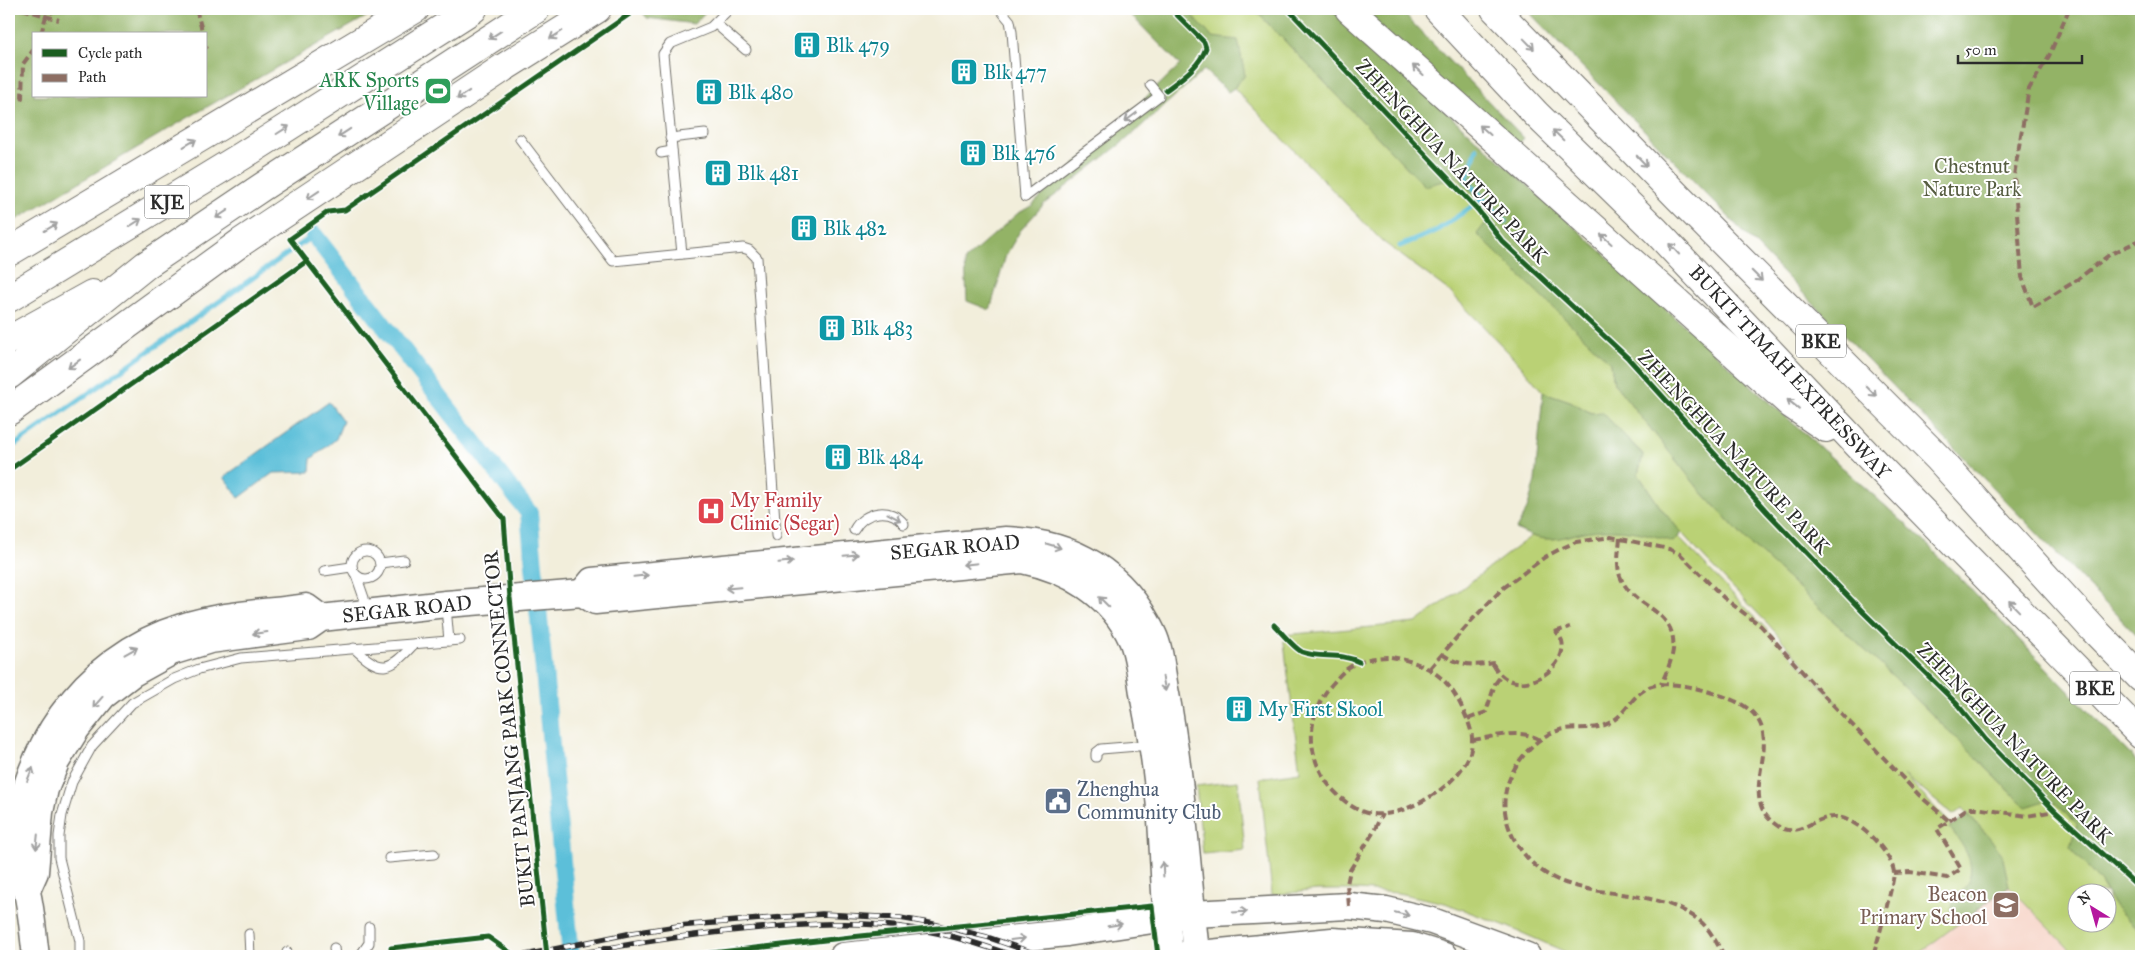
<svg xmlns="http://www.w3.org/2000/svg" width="2150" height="965" font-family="'IM FELL Great Primer',serif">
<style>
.built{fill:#f6d2c4}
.green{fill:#bad175;stroke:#727e50;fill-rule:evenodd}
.forest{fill:#93b366;stroke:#5f6f48;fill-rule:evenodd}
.water{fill:#5bbfd9;stroke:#437582}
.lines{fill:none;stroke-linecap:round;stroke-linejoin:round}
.stream{stroke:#5bbfd9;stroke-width:5}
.canal{stroke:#5bbfd9;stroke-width:18}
.lane-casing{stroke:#716f69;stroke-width:11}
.secondary-casing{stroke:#716f69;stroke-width:29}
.highway-casing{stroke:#716f69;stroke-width:30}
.lane{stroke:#fff;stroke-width:9}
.secondary{stroke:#fff;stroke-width:26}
.highway{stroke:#fff;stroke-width:28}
.rail-casing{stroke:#2b2b2b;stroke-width:5.5}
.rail{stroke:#fff;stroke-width:4;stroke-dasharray:11;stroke-linecap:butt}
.quiet{stroke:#8d6e63;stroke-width:4;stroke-dasharray:8 4;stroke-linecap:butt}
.cycleway-casing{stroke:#fff;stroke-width:8}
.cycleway{stroke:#1b5e20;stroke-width:5}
.oneway{stroke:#a0a0a0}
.labels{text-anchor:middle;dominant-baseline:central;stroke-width:4;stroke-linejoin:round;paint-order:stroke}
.shield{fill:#fff;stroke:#6b6b6b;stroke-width:1}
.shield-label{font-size:19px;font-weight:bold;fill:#2b2b2b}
.culture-label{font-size:20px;fill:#0d838f;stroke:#fff;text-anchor:start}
.leisure-label{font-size:20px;fill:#27864d;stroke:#fff;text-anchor:end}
.street-label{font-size:20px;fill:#2b2b2b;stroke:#fff}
.park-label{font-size:20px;fill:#565d41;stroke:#fff}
.health-label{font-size:20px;fill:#be3a42;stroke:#fff;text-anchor:start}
.service-label{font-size:20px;fill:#4e5e75;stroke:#fff;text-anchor:start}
.education-label{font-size:20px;fill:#785e54;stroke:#fff;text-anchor:end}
</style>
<rect width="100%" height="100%" fill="#fff"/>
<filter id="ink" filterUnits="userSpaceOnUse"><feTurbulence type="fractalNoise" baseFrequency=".02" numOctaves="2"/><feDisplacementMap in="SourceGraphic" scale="10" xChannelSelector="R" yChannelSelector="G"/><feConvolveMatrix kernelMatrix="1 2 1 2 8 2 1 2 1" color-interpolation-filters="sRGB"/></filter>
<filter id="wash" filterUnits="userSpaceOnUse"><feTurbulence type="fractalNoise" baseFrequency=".0096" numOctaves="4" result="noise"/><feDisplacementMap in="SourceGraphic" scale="20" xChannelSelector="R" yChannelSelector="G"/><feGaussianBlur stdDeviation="1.12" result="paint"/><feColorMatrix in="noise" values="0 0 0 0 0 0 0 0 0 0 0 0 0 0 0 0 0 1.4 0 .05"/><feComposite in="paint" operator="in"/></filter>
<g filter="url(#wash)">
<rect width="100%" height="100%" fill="#f2eedb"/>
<path class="built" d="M 2009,886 L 2076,956 L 1915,956 Z"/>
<g class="green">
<path d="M 1186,9 L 1254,9 L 1425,186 L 1331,9 L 1920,537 L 2141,766 L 2101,883 L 2106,892 L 2078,892 L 2078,922 L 2108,922 L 2108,894 L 2115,907 L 2141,932 L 2141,956 L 2076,956 L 2009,886 L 1915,956 L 1575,956 L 1506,926 L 1445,903 L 1398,893 L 1359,890 L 1317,890 L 1272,895 L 1260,778 L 1300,772 L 1283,635 L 1416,623 L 1616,472 L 1841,707 L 1768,624 L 1696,549 L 1662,510 L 1638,474 L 1643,454 L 1602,413 L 1591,413 L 1570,401 L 1543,392 L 1514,358 L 1448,290 L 1382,241 L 1234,88 L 1245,75 ZM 1611,363 L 2026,807 L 1893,676 L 1748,542 L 1699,489 L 1614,383 ZM 1904,775 L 1953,815 L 1963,808 L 1990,838 L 2008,885 Z"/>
<path d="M 1238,781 L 1245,850 L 1203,854 L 1196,786 Z"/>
</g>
<g class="forest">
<path d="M 9,9 L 380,9 L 184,120 L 9,224 ZM 34,34 L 206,34 L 206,96 L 34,96 Z"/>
<path d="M 640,9 L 708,9 L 694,24 L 647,18 Z"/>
<path d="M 1125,9 L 1186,9 L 1212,37 L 1238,40 L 1245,75 L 1234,88 L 1228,92 L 1204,70 L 1127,139 L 1044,204 L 1020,231 L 1006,255 L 990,310 L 967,301 L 965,260 L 1017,214 L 1031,206 L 1180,65 Z"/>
<path d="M 1254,9 L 1331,9 L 1920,537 L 2141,766 L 2141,932 L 2115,907 L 2101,883 L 2070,847 L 2077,824 L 2051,799 L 2026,807 L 1893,676 L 1748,542 L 1699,489 L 1614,383 L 1611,363 L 1477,234 L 1492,215 L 1457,177 L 1425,186 Z"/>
<path d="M 1357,9 L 1399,9 L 1524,138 L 1515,148 Z"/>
<path d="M 1526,9 L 2141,9 L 2141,640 Z"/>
<path d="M 1543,392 L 1570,401 L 1591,413 L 1602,412 L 1643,455 L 1638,474 L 1662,510 L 1682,533 L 1673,542 C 1648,533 1628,529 1601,530 C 1563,532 1556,550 1516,529 L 1527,509 L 1535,481 Z"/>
<path d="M 1968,814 L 1990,838 L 2002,854 L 2009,886 L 1959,923 L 1950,910 C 1955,897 1962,894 1967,884 C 1978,863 1962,844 1950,828 Z"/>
</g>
<path class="water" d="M 329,402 L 343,421 L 336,439 L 311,459 L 310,472 L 273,473 L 239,498 L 224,477 Z"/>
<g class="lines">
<g class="stream">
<path d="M 1477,148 L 1466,180 L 1505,221"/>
<path d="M 1400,246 L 1436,231 L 1483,199"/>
<path d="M 9,449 L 314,235"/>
</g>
<path class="canal" d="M 314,235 L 529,513 L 571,956"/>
</g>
</g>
<g filter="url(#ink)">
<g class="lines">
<g class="lane-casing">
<g id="lane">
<path d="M 1000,9 L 1010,21 L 1012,32 L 1025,197"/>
<path d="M 716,24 L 746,50"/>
<path d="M 670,138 L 705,134"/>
<path d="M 520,139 L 613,261 L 743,248 L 749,250 L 757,258 L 776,536"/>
<path d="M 661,153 L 672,151"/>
<path d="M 1025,197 L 1159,96 L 1150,85"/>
<path d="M 682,254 L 663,54 L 670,44 L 711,27 L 729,9"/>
<path d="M 854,530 C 864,511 891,506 904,524"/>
<circle cx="366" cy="565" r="14"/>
<path d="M 380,563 L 404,560"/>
<path d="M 324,571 L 351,567"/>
<path d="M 356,575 L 364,598 L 366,611"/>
<path d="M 446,607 L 449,641"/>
<path d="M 354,648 C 382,675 390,670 414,644"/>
<path d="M 1096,757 L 1096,753 L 1101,749 L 1150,745"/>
<path d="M 389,858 L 434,854"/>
<path d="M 249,934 L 250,956"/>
<path d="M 334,948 L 335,956"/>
<path d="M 287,952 L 288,956"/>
<path d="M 80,956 L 80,941 L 59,858 L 59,836 L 62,815 L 72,782 L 92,746 L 132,703 L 174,679 L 199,669 L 241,658 L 460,640"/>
<path d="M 360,956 L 369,943 L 369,927"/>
</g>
</g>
<g class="secondary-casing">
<g id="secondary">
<path d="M 582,593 L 592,581 L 1006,540 C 1073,542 1124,572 1153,634 C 1161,650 1162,676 1166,694 C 1182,779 1187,867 1196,953"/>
<path d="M 27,890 L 35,872 L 40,812 L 45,789 L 56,762 L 77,728 L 103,696 L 133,673 L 171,652 L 210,640 L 308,627 L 321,618 L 446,604 L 582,593 L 595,601 L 1022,560 C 1068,569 1112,595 1132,640 C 1139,656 1141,682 1144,699 C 1152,739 1158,779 1161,820 C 1164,865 1165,911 1170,956"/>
<path d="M 36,956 C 33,935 32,913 27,892 C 25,885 18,880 16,872 C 15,868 16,862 16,857 C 16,755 83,657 182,627 C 221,614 265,613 306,607 L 321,618"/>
<path d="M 843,956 L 1067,933 L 1192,914 L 1349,906 L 1386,910 L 1432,921 L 1527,956"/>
<path d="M 1179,956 L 1332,941 L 1412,946 L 1444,956"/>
</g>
</g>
<g class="highway-casing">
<g id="highway">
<path d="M 1349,9 L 1792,405 L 1826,428"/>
<path d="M 1438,9 L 1536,114 L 1656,231 L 1875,463 L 2141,735"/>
<path d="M 1495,9 L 1678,197 L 1938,458 L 2094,630 L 2141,678"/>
<path d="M 9,252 L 415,9"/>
<path d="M 9,298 L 242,156 L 473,9"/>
<path d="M 9,340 L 92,294"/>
<path d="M 9,375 L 146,265 L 262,187 L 536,9"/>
<path d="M 9,411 L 240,243 L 503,68 L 597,9"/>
</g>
</g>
<use href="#lane" class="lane"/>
<use href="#secondary" class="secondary"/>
<use href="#highway" class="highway"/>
<g class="rail-casing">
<g id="rail">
<path d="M 521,956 L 632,933 L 678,926 L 822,914 L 900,918 L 929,923 L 987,937 L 1042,956"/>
<path d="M 569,956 C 629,943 688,935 749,929 C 805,924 860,920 916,929 C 949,934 982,945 1014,956"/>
</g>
</g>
<use href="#rail" class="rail"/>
<g class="quiet">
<path d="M 22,9 L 59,20"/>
<path d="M 196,9 L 203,34"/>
<path d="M 2069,9 L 2049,56 L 2029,89 L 2014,175 L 2022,277 L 2033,307 L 2074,282 L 2109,255 L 2138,241 L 2141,242"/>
<path d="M 41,34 L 46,16 L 57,9"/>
<path d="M 206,47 L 207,49"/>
<path d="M 9,102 L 22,98 L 23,64 L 34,49"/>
<path d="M 1620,538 C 1619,550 1616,564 1620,576 C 1626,592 1639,600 1652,609 C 1683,630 1675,655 1661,684"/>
<path d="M 1555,632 L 1570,627"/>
<path d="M 1442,654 C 1459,666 1475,666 1494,663"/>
<path d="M 1391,657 C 1427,663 1448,676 1463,710 C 1467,719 1472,729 1472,739 C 1473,766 1445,789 1423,801 C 1406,809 1391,816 1372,814 C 1358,812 1347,804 1337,794 C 1304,762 1304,714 1334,682 C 1341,673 1350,665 1361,661 C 1371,658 1381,657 1391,657 Z"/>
<path d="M 1493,664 C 1514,705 1569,669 1562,641 C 1561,638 1558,634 1556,631"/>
<path d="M 1430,668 L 1472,620 L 1502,589 L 1545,557 L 1560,549 L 1576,542 L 1611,537 L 1669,549 L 1680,554 L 1724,598 L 1761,626 L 1816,687 L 1919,795 L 1949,821"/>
<path d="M 1468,719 L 1486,712 L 1495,684 L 1502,674"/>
<path d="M 1473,740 C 1492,737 1522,728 1540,740"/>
<path d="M 1894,873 L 1910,872 L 1947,878 L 1961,869 L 1937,829 L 1968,808 L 1976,808 L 2027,816 L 2055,811"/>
<path d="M 1349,906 L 1347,884 L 1350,870 L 1373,833 L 1382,814"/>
<path d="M 1725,956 C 1717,945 1711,930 1700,921 C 1639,874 1555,916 1513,837 C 1507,825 1503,810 1505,796 C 1508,770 1532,738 1557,731 C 1574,725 1593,732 1609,723 C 1622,717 1629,702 1640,693 C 1644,690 1648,687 1652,686 C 1674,679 1722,694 1741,704 C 1794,734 1732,793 1775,824 C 1796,841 1811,818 1833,817 C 1855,815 1891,851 1894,872 C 1895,878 1876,948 1873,956"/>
</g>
<g class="cycleway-casing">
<g id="cycleway">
<path d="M 1288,9 L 1478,210 L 1502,241 L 1628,358 L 1768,513 L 1864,613 L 1957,704 L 1986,740 L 2055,811 L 2141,889"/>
<path d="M 1166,90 C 1182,78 1199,67 1206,48 L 1204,42 L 1171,9"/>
<path d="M 9,470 L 307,261"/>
<path d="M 1274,625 C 1281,632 1294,648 1302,652 C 1321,659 1340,652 1359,662"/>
<path d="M 392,956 L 391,948 L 488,937 L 515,956"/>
<path d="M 547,956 L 510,598 L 504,519 L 290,239 L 328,212 L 345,210 L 637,9"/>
<path d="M 686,956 L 851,937 L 1152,906 L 1158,956"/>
</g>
</g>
<use href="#cycleway" class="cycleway"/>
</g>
<defs><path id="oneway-shaft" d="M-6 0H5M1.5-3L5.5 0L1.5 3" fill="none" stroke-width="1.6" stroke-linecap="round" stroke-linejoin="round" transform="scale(1.25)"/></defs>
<g class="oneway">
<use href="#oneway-shaft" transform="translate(495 35) rotate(147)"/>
<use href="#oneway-shaft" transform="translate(556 35) rotate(148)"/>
<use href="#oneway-shaft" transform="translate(1529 44) rotate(46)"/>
<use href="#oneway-shaft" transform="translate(1418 70) rotate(-138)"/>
<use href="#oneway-shaft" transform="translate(463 95) rotate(146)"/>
<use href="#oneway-shaft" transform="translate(1131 117) rotate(143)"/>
<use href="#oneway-shaft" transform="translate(283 130) rotate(-32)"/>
<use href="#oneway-shaft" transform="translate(1485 130) rotate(-138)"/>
<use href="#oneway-shaft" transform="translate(344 133) rotate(147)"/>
<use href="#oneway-shaft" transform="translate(1558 135) rotate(-136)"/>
<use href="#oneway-shaft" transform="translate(190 143) rotate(-31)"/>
<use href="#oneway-shaft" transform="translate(1642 161) rotate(46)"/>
<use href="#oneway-shaft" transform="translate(313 195) rotate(146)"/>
<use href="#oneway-shaft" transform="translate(222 214) rotate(146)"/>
<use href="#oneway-shaft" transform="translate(135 223) rotate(-32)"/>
<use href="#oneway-shaft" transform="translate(51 227) rotate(-31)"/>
<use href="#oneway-shaft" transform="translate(1606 239) rotate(-138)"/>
<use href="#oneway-shaft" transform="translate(1674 249) rotate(-133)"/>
<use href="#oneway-shaft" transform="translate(1757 276) rotate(45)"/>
<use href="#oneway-shaft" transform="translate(74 364) rotate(144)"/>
<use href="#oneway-shaft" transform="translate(1871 391) rotate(45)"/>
<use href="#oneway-shaft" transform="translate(1793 404) rotate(-142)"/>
<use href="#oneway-shaft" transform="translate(894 517) rotate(28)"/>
<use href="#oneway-shaft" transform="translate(1054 546) rotate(17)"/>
<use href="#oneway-shaft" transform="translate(851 555) rotate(-5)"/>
<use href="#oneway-shaft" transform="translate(786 562) rotate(-6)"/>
<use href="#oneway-shaft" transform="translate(970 564) rotate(174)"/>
<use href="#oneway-shaft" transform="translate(641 576) rotate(-6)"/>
<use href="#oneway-shaft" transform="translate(733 588) rotate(175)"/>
<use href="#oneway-shaft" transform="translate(1104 602) rotate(-135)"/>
<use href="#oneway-shaft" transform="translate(2014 606) rotate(-134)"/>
<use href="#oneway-shaft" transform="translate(260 633) rotate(173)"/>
<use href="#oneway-shaft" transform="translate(131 651) rotate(-29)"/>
<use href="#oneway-shaft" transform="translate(1164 684) rotate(79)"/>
<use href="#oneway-shaft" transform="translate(98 702) rotate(131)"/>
<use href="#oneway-shaft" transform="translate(30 774) rotate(-68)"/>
<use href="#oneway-shaft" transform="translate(37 842) rotate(96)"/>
<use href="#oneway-shaft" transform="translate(1163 869) rotate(-93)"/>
<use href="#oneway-shaft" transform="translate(1240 912) rotate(-3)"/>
<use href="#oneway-shaft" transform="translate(1402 914) rotate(13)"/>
<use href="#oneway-shaft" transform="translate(1115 925) rotate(-9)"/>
<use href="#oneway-shaft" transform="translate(1018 939) rotate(-7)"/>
</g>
</g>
<defs>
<g id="building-square" transform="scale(1.4375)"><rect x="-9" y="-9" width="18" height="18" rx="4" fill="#0f9aa8" stroke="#fff"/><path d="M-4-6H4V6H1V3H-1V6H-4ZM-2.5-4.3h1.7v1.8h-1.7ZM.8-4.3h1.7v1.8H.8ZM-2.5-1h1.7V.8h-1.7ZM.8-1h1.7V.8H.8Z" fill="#fff"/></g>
<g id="stadium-square" transform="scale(1.4375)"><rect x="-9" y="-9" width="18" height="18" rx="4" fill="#2e9e5b" stroke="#fff"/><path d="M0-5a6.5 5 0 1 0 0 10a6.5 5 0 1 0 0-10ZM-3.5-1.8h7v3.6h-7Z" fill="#fff"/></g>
<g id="hospital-square" transform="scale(1.4375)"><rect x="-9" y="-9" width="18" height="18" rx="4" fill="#e0444e" stroke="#fff"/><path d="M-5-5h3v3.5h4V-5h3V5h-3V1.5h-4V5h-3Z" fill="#fff"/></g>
<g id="civic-square" transform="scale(1.4375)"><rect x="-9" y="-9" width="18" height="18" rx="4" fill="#5c6f8a" stroke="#fff"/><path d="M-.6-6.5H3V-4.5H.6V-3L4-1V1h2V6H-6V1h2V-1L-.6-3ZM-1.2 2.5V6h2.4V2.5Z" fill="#fff"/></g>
<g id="school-square" transform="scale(1.4375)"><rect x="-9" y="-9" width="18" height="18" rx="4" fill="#8d6e63" stroke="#fff"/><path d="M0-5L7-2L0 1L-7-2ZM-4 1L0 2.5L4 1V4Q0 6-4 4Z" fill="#fff"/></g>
</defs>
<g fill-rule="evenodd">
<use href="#building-square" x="807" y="45"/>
<use href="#building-square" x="964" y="72"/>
<use href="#stadium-square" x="438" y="91"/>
<use href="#building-square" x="709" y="92"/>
<use href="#building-square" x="973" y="153"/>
<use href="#building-square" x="718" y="173"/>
<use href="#building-square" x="804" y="228"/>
<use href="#building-square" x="832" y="328"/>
<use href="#building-square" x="838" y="457"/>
<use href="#hospital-square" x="711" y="511"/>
<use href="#building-square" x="1239" y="709"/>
<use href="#civic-square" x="1058" y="801"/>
<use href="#school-square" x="2006" y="905"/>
</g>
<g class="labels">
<g class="shield">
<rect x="144.5" y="185.5" width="45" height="33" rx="4"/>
<rect x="1796" y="324.5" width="50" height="33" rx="4"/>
<rect x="2070" y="671.5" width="50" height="33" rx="4"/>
</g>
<g class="shield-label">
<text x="167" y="202">KJE</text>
<text x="1821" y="341">BKE</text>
<text x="2095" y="688">BKE</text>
</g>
<g class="culture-label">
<text x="826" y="45">Blk 479</text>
<text x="983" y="72">Blk 477</text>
<text x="728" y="92">Blk 480</text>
<text x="992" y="153">Blk 476</text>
<text x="737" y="173">Blk 481</text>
<text x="823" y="228">Blk 482</text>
<text x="851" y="328">Blk 483</text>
<text x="857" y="457">Blk 484</text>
<text x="1258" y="709">My First Skool</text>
</g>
<g class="leisure-label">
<text x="419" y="80">ARK Sports<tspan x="419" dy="23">Village</tspan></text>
</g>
<g class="street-label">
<text transform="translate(1452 161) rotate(47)">ZHENGHUA NATURE PARK</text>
<text transform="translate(1790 372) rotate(47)">BUKIT TIMAH EXPRESSWAY</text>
<text transform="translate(1734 452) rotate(47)">ZHENGHUA NATURE PARK</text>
<text transform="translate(955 547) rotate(-5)">SEGAR ROAD</text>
<text transform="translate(407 609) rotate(-6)">SEGAR ROAD</text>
<text transform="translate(509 729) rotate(-96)">BUKIT PANJANG PARK CONNECTOR</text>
<text transform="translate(2015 743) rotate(46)">ZHENGHUA NATURE PARK</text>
</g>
<g class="park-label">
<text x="1972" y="166">Chestnut<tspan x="1972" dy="23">Nature Park</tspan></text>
</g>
<g class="health-label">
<text x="730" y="500">My Family<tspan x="730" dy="23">Clinic (Segar)</tspan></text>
</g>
<g class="service-label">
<text x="1077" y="789">Zhenghua<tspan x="1077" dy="23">Community Club</tspan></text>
</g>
<g class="education-label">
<text x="1987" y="894">Beacon<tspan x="1987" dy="23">Primary School</tspan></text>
</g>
</g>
<rect width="2150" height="965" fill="none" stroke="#fff" stroke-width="30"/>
<rect x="32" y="32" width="175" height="65" fill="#ffffff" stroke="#aaaaaa"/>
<rect x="42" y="49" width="25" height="8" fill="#1b5e20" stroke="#aaaaaa"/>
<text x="78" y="58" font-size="15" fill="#2b2b2b">Cycle path</text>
<rect x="42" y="74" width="25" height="8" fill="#8d6e63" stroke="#aaaaaa"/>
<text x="78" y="82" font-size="15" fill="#2b2b2b">Path</text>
<g transform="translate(2092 908) rotate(323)"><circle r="24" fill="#ffffff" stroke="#aaaaaa"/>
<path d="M0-4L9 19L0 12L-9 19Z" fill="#b5179e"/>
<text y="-8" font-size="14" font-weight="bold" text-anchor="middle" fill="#2b2b2b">N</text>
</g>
<path d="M1958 55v8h124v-8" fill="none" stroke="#2b2b2b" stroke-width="2.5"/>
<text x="1965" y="55" font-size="15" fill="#2b2b2b" stroke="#ffffff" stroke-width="4" paint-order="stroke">50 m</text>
</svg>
